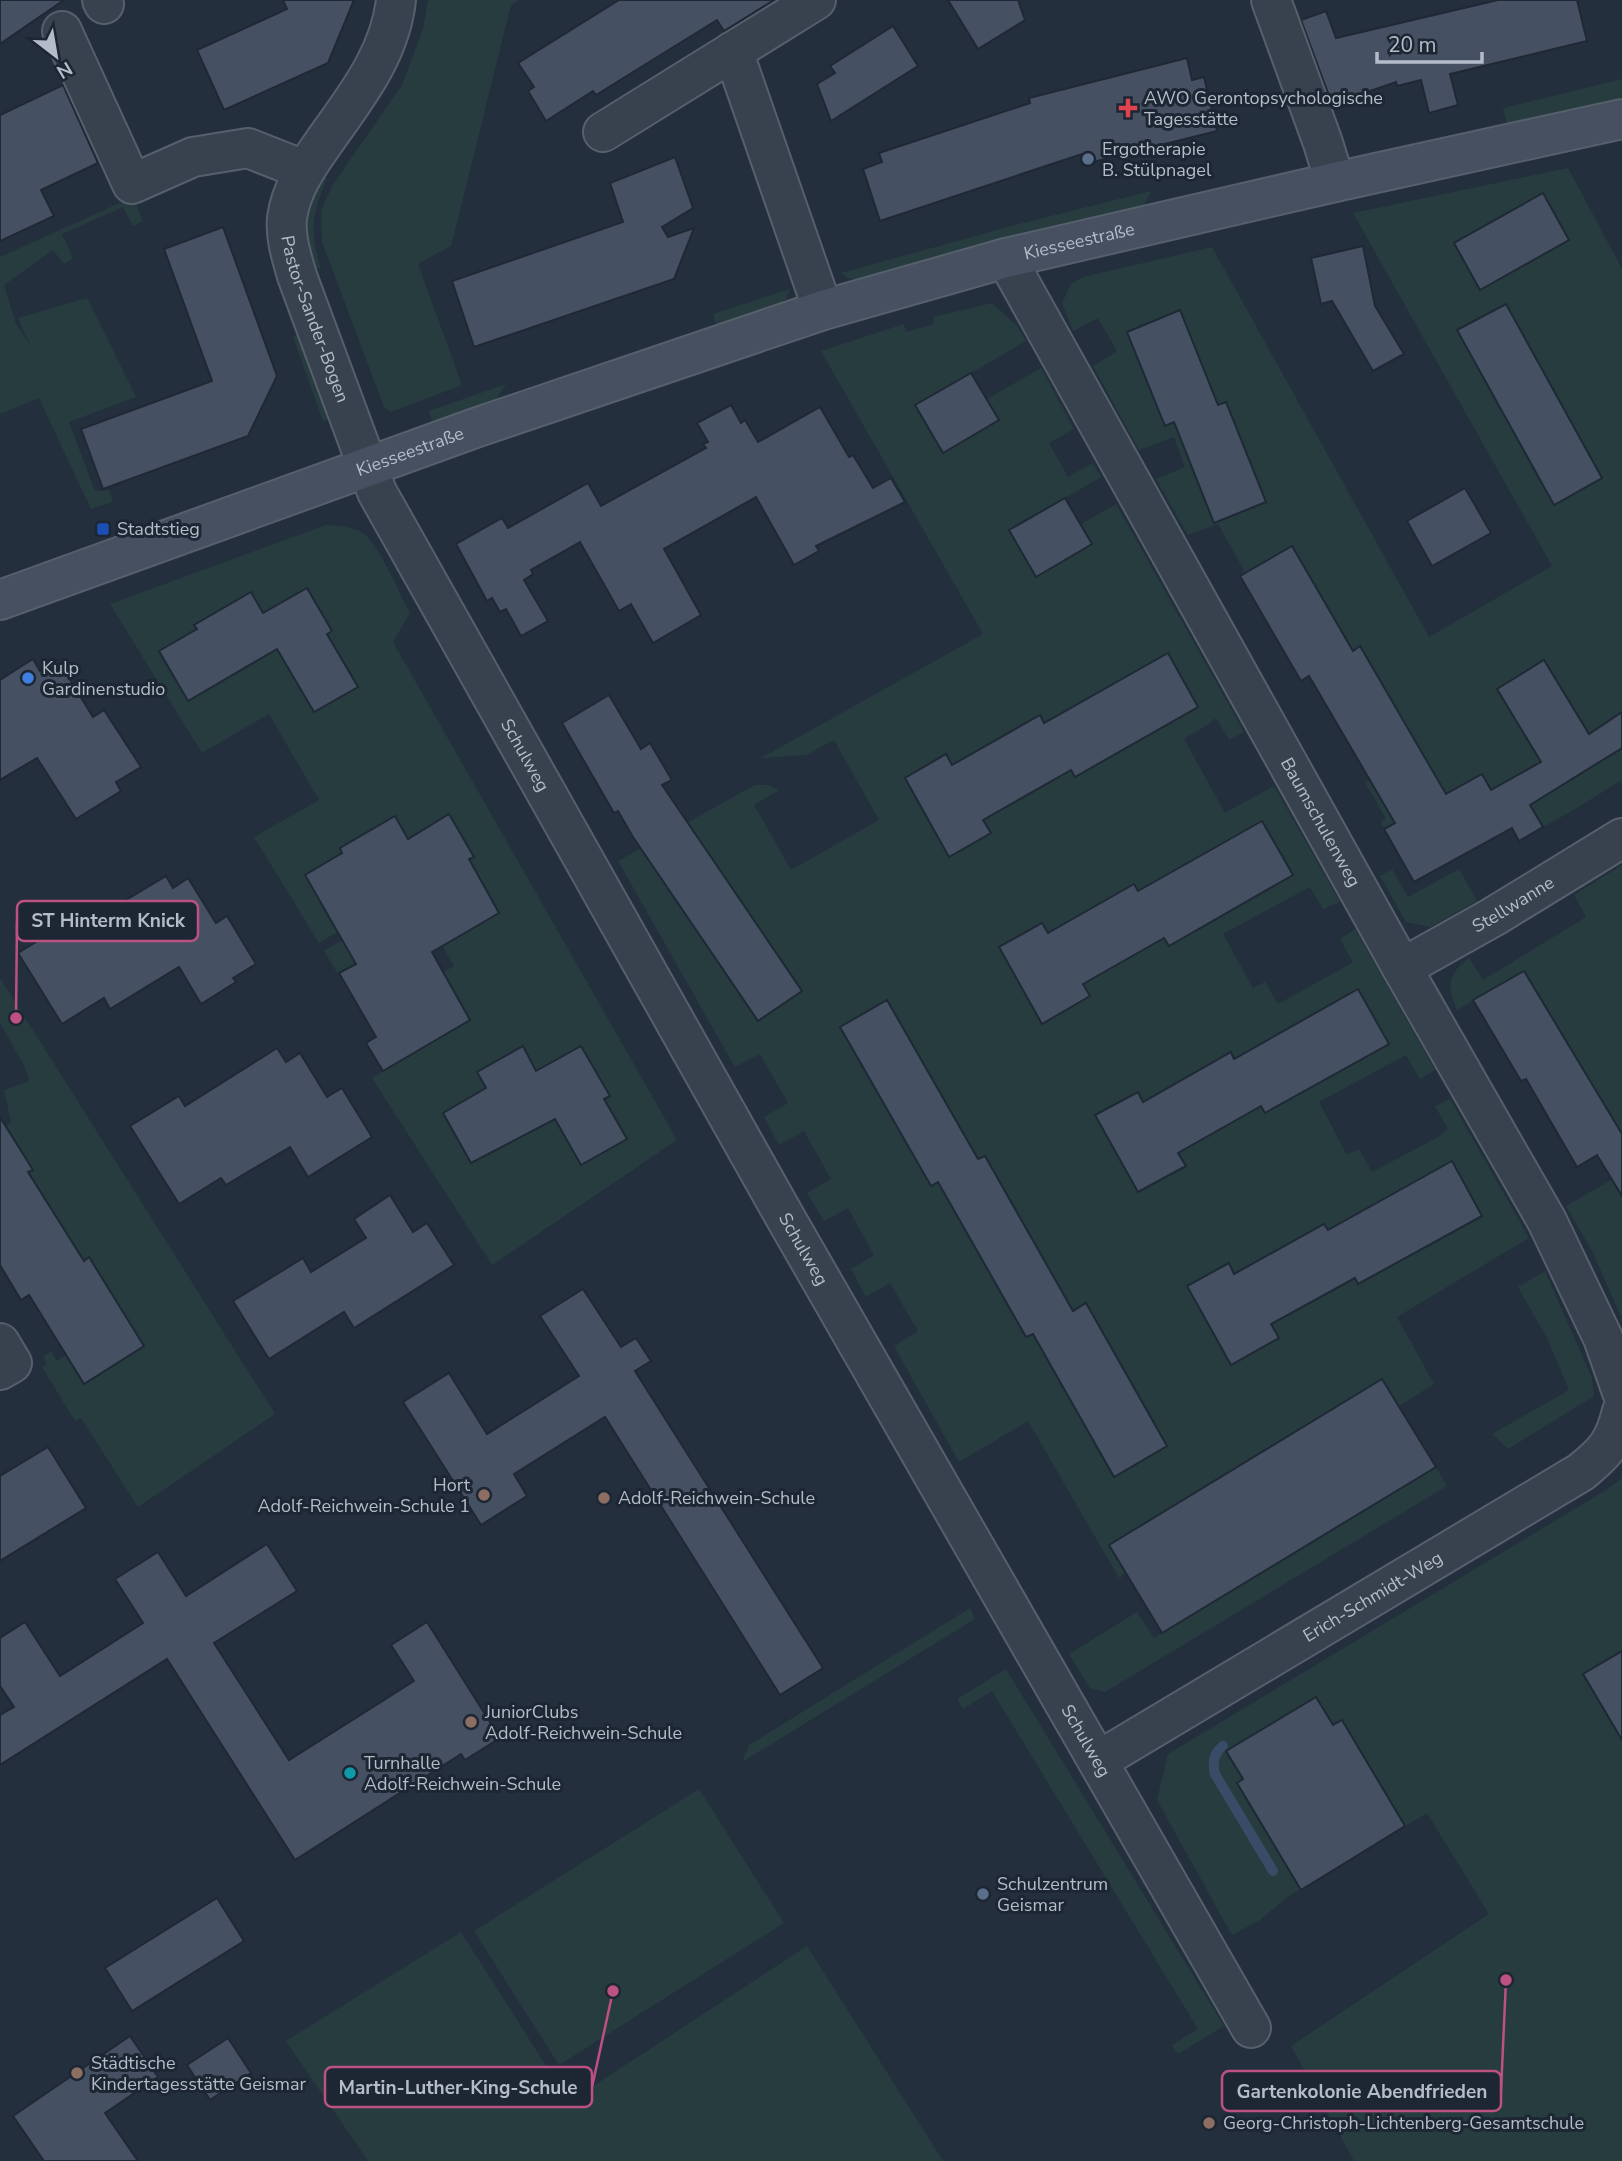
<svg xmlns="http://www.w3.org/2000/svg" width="1622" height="2161" font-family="'Nunito Sans',sans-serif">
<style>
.green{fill:#263c3f}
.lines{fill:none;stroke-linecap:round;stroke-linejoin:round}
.stream{stroke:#394c67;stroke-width:10}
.building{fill:#455162;stroke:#1f2835;stroke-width:2}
.street-casing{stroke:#565f6c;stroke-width:42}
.secondary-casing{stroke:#565f6c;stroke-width:42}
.street{stroke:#38414e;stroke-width:38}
.secondary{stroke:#465061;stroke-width:38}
.health-dot{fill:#e0444e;stroke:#1d2633;stroke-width:2.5}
.service-dot{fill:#5c6f8a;stroke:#1d2633;stroke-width:2.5}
.transit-dot{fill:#1a4fb4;stroke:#1d2633;stroke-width:2.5}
.shop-dot{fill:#3f7fe0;stroke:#1d2633;stroke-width:2.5}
.education-dot{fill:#8d6e63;stroke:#1d2633;stroke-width:2.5}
.culture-dot{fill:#0f9aa8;stroke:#1d2633;stroke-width:2.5}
.labels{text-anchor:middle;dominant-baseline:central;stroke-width:6;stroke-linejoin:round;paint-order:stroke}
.poi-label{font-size:18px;fill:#b4bcc9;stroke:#1d2633;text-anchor:start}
.street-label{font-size:18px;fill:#b4bcc9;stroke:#1d2633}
.leader{fill:none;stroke:#bd5182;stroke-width:2.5}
.callout-dot{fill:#bd5182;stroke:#1d2633;stroke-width:2.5}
.callout{fill:#1d2633;stroke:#bd5182;stroke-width:2.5}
.callout-label{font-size:19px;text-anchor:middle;font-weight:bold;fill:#b4bcc9}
</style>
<rect width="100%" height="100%" fill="#242f3e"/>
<g class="green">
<path d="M 428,0 L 519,0 L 511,5 L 451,246 L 418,264 L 462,385 L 391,412 L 384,407 L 322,242 L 321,211 L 332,186 L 402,85 L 423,29 Z"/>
<path d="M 1622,79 L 1622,101 L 1507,125 L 1503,108 Z"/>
<path d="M 1568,168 L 1622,269 L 1622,784 L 1620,781 L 1577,808 L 1543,827 L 1526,798 L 1503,811 L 1482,774 L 1384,829 L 1381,822 L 1386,819 L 1365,782 L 1370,781 L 1421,752 L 1360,647 L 1353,651 L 1292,546 L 1240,576 L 1244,570 L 1218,524 L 1188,535 L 1156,479 L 1185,467 L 1174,437 L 1139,450 L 1093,366 L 1117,351 L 1098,318 L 1073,331 L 1062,303 L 1071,284 L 1083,277 L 1212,247 L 1429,637 L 1552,566 L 1353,213 Z"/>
<path d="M 319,172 L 327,178 C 312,213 309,231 321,268 L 312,271 L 303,217 Z"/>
<path d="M 1151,191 L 1143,207 L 1012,238 L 865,280 L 847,278 L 841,273 L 1019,224 Z"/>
<path d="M 133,197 L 143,221 L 133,226 L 123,207 L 62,234 L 73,258 L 64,264 L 53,250 L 4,285 L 16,324 L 31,347 L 18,318 L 87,298 L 136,397 L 69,422 L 95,491 L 109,490 L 113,502 L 91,509 L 39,398 L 0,414 L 0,257 Z"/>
<path d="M 790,289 L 786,299 L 774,308 L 717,326 L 713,314 Z"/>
<path d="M 992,303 L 1017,326 L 1026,341 L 971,373 L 987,399 L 1041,368 L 1074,429 L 1049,443 L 1068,477 L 1093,463 L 1101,477 L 1065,498 L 1081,524 L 1116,504 L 1244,732 L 1229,740 L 1216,718 L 1207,725 L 1184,739 L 1225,813 L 1274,786 L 1340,902 L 1323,909 L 1310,887 L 1223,934 L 1253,988 L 1265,982 L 1278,1004 L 1343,968 L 1353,962 L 1340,939 L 1355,929 L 1435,1070 L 1420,1079 L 1406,1055 L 1319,1102 L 1347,1155 L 1359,1149 L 1372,1172 L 1438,1137 L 1448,1129 L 1435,1106 L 1450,1099 L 1529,1238 L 1397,1317 L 1434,1384 L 1399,1406 L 1382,1379 L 1122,1537 L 1109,1545 L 1125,1572 L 1119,1578 L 1028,1421 L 959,1462 L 894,1346 L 918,1331 L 890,1283 L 866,1297 L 851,1269 L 874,1255 L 848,1208 L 824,1221 L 807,1193 L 831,1179 L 804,1131 L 779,1145 L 764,1117 L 788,1103 L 760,1054 L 735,1067 L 618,861 L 755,785 L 768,785 L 779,790 L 754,805 L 791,870 L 879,820 L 834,740 L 806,755 L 761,758 L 983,634 L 821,351 L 904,324 L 906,332 L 934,324 L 933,317 Z"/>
<path d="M 302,334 L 332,418 L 323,421 L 293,337 Z"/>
<path d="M 506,384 L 495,401 L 433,424 L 429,411 Z"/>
<path d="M 326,525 C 337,526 353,526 363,533 C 380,546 399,593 410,613 L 393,642 L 677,1140 L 492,1265 L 372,1078 L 470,1021 L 442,973 L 454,966 L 422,909 L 456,938 L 499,912 L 469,859 L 473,857 L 449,815 L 408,839 L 340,848 L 342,853 L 305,875 L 332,922 L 353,911 L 358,920 L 319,943 L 254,837 L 319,800 L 269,714 L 202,753 L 110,604 Z"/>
<path d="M 1622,865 L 1622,1134 L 1524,971 L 1457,1010 C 1446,987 1448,973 1469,958 L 1483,980 L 1586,917 L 1574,895 Z"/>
<path d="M 1392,869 L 1408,897 L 1459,869 L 1477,901 L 1430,927 L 1406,922 L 1380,876 Z"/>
<path d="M 403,905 L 417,929 L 338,974 L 324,951 Z"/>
<path d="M 0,978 L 275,1414 L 138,1507 L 81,1418 L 75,1421 L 42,1367 L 47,1364 L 43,1357 L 51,1351 L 57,1361 L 66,1355 L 84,1383 L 144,1346 L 89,1258 L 84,1261 L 29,1172 L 33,1169 L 6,1126 L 11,1122 L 4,1090 L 30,1081 L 22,1062 L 0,1023 Z"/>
<path d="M 1622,1174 L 1622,1319 L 1593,1253 L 1566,1206 Z"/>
<path d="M 1545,1271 L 1592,1378 L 1594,1396 L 1508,1449 L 1492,1434 L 1569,1390 L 1547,1338 L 1518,1287 Z"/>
<path d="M 1436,1467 L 1447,1486 L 1105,1692 L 1090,1688 L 1069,1654 L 1137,1612 L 1154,1638 Z"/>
<path d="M 1622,1478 L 1622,2161 L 1354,2161 L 1291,2046 L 1489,1914 L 1427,1813 L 1286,1898 L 1260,1920 L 1232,1935 L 1157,1800 L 1168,1754 L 1606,1490 Z"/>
<path d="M 970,1608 L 975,1619 L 742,1762 L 749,1745 Z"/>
<path d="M 1006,1669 L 1224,2026 L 1178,2054 L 1172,2045 L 1198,2029 L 992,1691 L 963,1709 L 957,1699 Z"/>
<path d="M 699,1789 L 784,1923 L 559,2065 L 474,1931 Z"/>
<path d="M 461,1932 L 545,2064 L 549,2090 L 565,2090 L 572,2100 L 807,1946 L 943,2161 L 368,2161 L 286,2041 Z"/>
</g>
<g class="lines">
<path class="stream" d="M 1223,1746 C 1214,1753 1212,1763 1215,1774 L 1273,1871"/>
</g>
<g class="building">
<path d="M 0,0 L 64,0 L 0,44 Z"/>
<path d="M 283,0 L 354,0 L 328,63 L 224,110 L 197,50 L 287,9 Z"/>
<path d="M 619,0 L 774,0 L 724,31 L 717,20 L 596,95 L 593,91 L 546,121 L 528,91 L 534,87 L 518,63 Z"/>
<path d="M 948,0 L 1018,0 L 1025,20 L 978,49 Z"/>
<path d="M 1498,0 L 1577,0 L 1587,41 L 1450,74 L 1458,105 L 1429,113 L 1421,80 L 1397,86 L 1396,82 L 1332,104 L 1301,20 L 1326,11 L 1336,38 Z"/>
<path d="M 893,26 L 918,66 L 831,121 L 817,84 L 835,73 L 830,66 Z"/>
<path d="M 1187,58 L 1192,80 L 1204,77 L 1217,131 L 1085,164 L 1082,154 L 880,221 L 863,169 L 882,162 L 879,153 L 1030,103 L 1029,98 Z"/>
<path d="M 63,85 L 98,163 L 41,190 L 54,216 L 0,241 L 0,115 Z"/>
<path d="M 675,157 L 693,208 L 662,227 L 668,237 L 694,228 L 674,279 L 474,347 L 452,281 L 623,222 L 610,183 Z"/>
<path d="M 1543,193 L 1569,240 L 1480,290 L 1454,243 Z"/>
<path d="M 223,227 L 277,376 L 248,436 L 103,489 L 81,429 L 212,381 L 164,249 Z"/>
<path d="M 1363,246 L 1375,306 L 1404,354 L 1373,371 L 1332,301 L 1321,304 L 1311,258 Z"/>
<path d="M 1506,304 L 1602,478 L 1554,505 L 1457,330 Z"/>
<path d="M 1180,310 L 1218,405 L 1226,402 L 1266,502 L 1214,523 L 1174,422 L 1165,426 L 1127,332 Z"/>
<path d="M 971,373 L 999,420 L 943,453 L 915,405 Z"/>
<path d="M 731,405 L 741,423 L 745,420 L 758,442 L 820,407 L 849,457 L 853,455 L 873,488 L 891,478 L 905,502 L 816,546 L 819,551 L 794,565 L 756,497 L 664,549 L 701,615 L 653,643 L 631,604 L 619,611 L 580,542 L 531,570 L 533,574 L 524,580 L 548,621 L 521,636 L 506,609 L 500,612 L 492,598 L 487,601 L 456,544 L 502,518 L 508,528 L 588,483 L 601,506 L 706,448 L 703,444 L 708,442 L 697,423 Z"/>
<path d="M 1465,488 L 1491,533 L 1432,566 L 1407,521 Z"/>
<path d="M 1065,498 L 1092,544 L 1036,577 L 1009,530 Z"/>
<path d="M 1292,546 L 1353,651 L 1360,646 L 1446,794 L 1482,774 L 1491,790 L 1541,762 L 1497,689 L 1544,660 L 1589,734 L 1622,712 L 1622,748 L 1530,805 L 1543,827 L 1519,841 L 1512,828 L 1414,882 L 1384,829 L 1395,823 L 1309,676 L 1301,681 L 1240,576 Z"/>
<path d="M 307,588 L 332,631 L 327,634 L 358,687 L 314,712 L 277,649 L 188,701 L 159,651 L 197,629 L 194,625 L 251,592 L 263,613 Z"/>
<path d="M 1168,653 L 1198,707 L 1075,777 L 1071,770 L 983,820 L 991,833 L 949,857 L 905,778 L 946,754 L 952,765 L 1040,715 L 1044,723 Z"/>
<path d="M 33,659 L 40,671 L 58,660 L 93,717 L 104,710 L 141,767 L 116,782 L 121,791 L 76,819 L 37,758 L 0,780 L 0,680 Z"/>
<path d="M 609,695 L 641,749 L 650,743 L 672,780 L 662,785 L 802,991 L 758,1021 L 633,837 L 618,811 L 614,813 L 562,723 Z"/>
<path d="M 449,814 L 474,857 L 469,859 L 499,913 L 432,952 L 470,1020 L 383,1071 L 366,1043 L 376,1037 L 339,973 L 356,964 L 305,875 L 342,853 L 340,848 L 395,816 L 408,839 Z"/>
<path d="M 1262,821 L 1293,875 L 1169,946 L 1164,938 L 1083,984 L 1090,996 L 1042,1024 L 999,947 L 1042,923 L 1048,933 L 1134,884 L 1138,891 Z"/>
<path d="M 166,876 L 173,888 L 188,878 L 216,923 L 227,916 L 256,964 L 233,978 L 236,982 L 201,1004 L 179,967 L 110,1009 L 104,998 L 62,1024 L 18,953 L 67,923 L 73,932 Z"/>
<path d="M 1524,971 L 1622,1134 L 1622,1196 L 1597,1155 L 1577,1167 L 1526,1079 L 1521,1081 L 1473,1000 Z"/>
<path d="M 1358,989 L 1389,1044 L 1265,1113 L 1261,1106 L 1178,1153 L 1186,1166 L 1138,1192 L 1095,1115 L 1138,1092 L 1143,1102 L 1231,1052 L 1234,1059 Z"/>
<path d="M 887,1000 L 978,1159 L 985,1156 L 1073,1311 L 1086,1303 L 1167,1446 L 1114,1477 L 1033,1334 L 1026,1337 L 938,1182 L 931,1186 L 840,1027 Z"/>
<path d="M 523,1046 L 536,1071 L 581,1046 L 610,1096 L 604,1099 L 627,1139 L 581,1165 L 555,1119 L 471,1163 L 443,1113 L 486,1088 L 477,1072 Z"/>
<path d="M 277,1048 L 286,1062 L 300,1053 L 327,1097 L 342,1088 L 372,1137 L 308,1177 L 290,1147 L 226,1185 L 221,1178 L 179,1204 L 130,1126 L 179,1096 L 185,1106 Z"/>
<path d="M 0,1117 L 33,1170 L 28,1172 L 84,1261 L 89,1257 L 144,1346 L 84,1384 L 29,1295 L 21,1300 L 0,1265 Z"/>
<path d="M 1452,1161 L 1482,1216 L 1358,1284 L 1355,1278 L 1271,1324 L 1279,1338 L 1231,1365 L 1187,1286 L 1229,1263 L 1234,1274 L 1324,1224 L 1328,1230 Z"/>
<path d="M 390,1195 L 413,1232 L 427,1223 L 454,1265 L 354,1328 L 344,1312 L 269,1359 L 233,1301 L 303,1258 L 311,1272 L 366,1238 L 354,1219 Z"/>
<path d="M 583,1289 L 621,1347 L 636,1338 L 651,1361 L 635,1371 L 823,1668 L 780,1695 L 605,1417 L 514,1474 L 527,1496 L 481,1525 L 403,1402 L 449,1373 L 487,1434 L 579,1376 L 540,1316 Z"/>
<path d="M 1382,1379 L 1436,1467 L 1162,1633 L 1109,1545 Z"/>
<path d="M 48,1447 L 86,1508 L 0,1561 L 0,1476 Z"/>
<path d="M 267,1544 L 297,1591 L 214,1643 L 289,1760 L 414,1681 L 391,1645 L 427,1622 L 500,1738 L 465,1760 L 461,1754 L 295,1860 L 167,1659 L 0,1765 L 0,1715 L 14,1707 L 0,1686 L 0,1638 L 25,1622 L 60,1676 L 143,1623 L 115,1579 L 158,1552 L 186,1596 Z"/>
<path d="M 1622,1651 L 1622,1740 L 1583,1674 Z"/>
<path d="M 1316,1697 L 1333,1725 L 1342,1720 L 1405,1826 L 1301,1890 L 1237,1783 L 1243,1779 L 1226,1751 Z"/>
<path d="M 217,1898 L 244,1941 L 132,2011 L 105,1968 Z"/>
<path d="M 130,2036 L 158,2077 L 105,2113 L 138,2161 L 44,2161 L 13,2116 Z"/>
<path d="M 228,2038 L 251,2073 L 210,2100 L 187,2065 Z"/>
</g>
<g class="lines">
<g class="street-casing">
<g id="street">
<path d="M 102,0 L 104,4"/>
<path id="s1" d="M 396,0 C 390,55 355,98 324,142 C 307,166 291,189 287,218 C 285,238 292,258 297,276 L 377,492 L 785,1217 L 1251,2028"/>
<path d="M 1271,0 L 1323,143 L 1335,182"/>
<path d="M 62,31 L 132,184 L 193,157 L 248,148 L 304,170"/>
<path d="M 733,51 L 823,310"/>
<path d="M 603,132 L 816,0"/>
<path id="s2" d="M 1006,258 L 1402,968 L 1547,1221 L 1603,1338 L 1622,1392"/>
<path id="s3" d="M 1402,968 L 1493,917 L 1622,838"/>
<path d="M 0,1343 L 12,1363 L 0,1370"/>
<path id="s4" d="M 1098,1761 L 1581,1472 C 1606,1452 1614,1443 1622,1411"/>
</g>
</g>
<g class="secondary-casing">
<g id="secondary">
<path id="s5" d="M 0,600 L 475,428 L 823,310 L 1006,258 L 1335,182 L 1622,119"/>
</g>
</g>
<use href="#street" class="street"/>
<use href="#secondary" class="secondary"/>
</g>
<path class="health-dot" d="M1124.5 97.5h7v7h7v7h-7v7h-7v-7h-7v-7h7z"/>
<g class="service-dot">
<circle cx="1088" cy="159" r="7"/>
<circle cx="983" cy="1894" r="7"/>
</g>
<rect class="transit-dot" x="96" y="522" width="14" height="14" rx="3.5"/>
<circle class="shop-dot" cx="28" cy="678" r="7"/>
<g class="education-dot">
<circle cx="484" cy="1495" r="7"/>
<circle cx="604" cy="1498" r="7"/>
<circle cx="471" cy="1722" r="7"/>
<circle cx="77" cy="2073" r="7"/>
<circle cx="1209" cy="2123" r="7"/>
</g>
<circle class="culture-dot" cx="350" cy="1773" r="7"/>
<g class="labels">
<g class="poi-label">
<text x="1144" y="98">AWO Gerontopsychologische<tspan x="1144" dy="21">Tagesstätte</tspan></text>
<text x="1102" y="149">Ergotherapie<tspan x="1102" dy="21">B. Stülpnagel</tspan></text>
<text x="117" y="529">Stadtstieg</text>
<text x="42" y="668">Kulp<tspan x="42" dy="21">Gardinenstudio</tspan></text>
<text x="470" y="1485" text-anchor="end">Hort<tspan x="470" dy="21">Adolf-Reichwein-Schule 1</tspan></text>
<text x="618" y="1498">Adolf-Reichwein-Schule</text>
<text x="485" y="1712">JuniorClubs<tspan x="485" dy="21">Adolf-Reichwein-Schule</tspan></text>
<text x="364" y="1763">Turnhalle<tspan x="364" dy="21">Adolf-Reichwein-Schule</tspan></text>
<text x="997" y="1884">Schulzentrum<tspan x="997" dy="21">Geismar</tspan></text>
<text x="91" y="2063">Städtische<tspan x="91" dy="21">Kindertagesstätte Geismar</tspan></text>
<text x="1223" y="2123">Georg-Christoph-Lichtenberg-Gesamtschule</text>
</g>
<g class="street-label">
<text stroke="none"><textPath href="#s5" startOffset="1138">Kiesseestraße</textPath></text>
<text stroke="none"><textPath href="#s1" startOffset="352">Pastor-Sander-Bogen</textPath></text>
<text stroke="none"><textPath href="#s5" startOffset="436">Kiesseestraße</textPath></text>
<text stroke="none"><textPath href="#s1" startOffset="838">Schulweg</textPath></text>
<text stroke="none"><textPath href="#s2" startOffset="646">Baumschulenweg</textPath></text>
<text stroke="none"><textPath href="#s3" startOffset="128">Stellwanne</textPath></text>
<text stroke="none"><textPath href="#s1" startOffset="1405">Schulweg</textPath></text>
<text stroke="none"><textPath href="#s4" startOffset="320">Erich-Schmidt-Weg</textPath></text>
<text stroke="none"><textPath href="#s1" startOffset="1972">Schulweg</textPath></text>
</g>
</g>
<path class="leader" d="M16 1018L17 921M613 1991L592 2087M1506 1980L1501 2091"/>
<g class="callout-dot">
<circle cx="16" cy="1018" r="7"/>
<circle cx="613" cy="1991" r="7"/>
<circle cx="1506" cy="1980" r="7"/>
</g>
<g class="callout">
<rect x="17" y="901" width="181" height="40" rx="7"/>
<rect x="325" y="2067" width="267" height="40" rx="7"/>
<rect x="1222" y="2071" width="279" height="40" rx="7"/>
</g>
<g class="callout-label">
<text x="108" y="927">ST Hinterm Knick</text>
<text x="458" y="2094">Martin-Luther-King-Schule</text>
<text x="1362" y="2098">Gartenkolonie Abendfrieden</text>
</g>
<g transform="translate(56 56) rotate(149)" stroke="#1d2633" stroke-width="5" paint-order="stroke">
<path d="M0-5L12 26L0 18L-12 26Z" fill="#b4bcc9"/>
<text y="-10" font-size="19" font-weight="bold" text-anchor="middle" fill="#b4bcc9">N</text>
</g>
<path d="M1377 52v10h105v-10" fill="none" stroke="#b4bcc9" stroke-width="3.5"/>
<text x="1388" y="52" font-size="21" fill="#b4bcc9" stroke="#1d2633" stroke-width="5" paint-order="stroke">20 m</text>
</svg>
